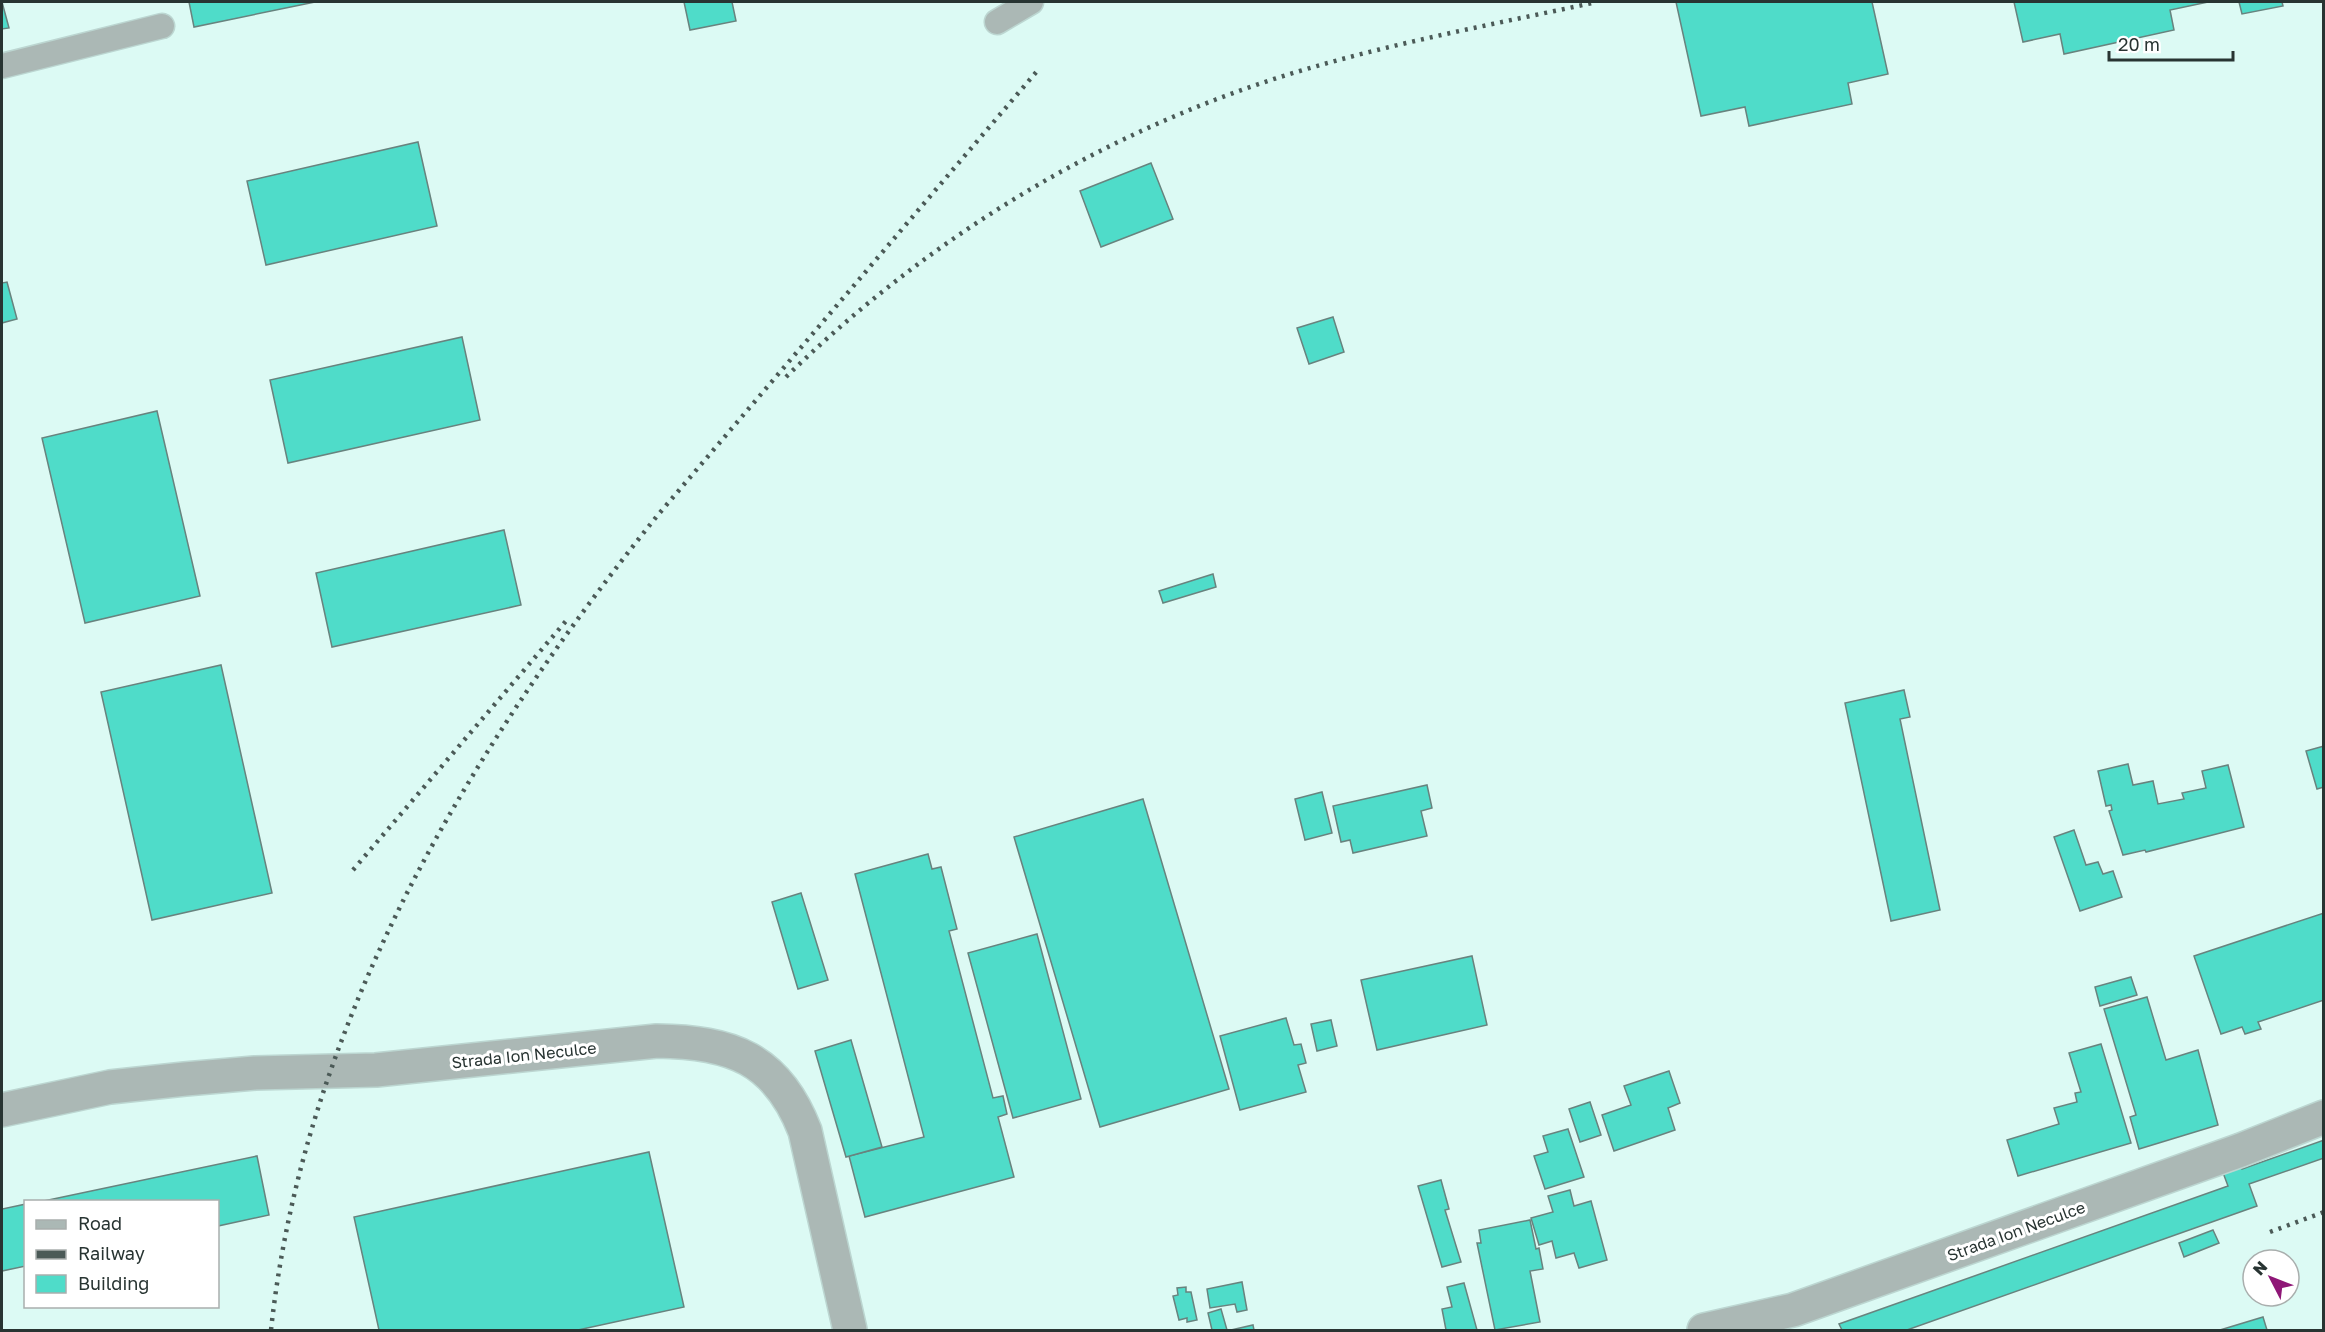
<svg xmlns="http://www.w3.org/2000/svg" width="2325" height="1332" font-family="'Golos Text',sans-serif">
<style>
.building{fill:#4fdcc9;stroke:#68837e;stroke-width:1.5}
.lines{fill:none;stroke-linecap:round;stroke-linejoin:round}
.lane-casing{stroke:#bcd6d1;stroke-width:27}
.street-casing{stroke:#bcd6d1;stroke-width:36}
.lane{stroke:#abb8b5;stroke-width:24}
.street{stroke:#abb8b5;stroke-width:33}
.rail{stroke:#4b5a57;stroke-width:4.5;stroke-dasharray:3 6;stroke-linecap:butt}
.labels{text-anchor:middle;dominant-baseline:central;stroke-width:6;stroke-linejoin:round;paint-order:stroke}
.street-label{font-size:16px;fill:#283432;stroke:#fff}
</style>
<rect width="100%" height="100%" fill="#dcfaf4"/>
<g class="building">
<path d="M 2,2 L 9,28 L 2,29 Z"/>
<path d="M 189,2 L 315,2 L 194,27 Z"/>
<path d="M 684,2 L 732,2 L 736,21 L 690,30 Z"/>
<path d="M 1676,2 L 1872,2 L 1888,74 L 1848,83 L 1852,104 L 1749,126 L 1745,107 L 1701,116 Z"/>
<path d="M 2014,2 L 2208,2 L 2170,10 L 2174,30 L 2064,54 L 2060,34 L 2023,42 Z"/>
<path d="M 2239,2 L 2282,2 L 2283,6 L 2242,14 Z"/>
<path d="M 418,142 L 437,226 L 266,265 L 247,181 Z"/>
<path d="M 1151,163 L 1173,219 L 1101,247 L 1080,191 Z"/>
<path d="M 7,282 L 17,319 L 2,323 L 2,283 Z"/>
<path d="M 1333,317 L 1344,352 L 1309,364 L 1297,328 Z"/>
<path d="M 462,337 L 480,420 L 288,463 L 270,380 Z"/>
<path d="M 157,411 L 200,596 L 85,623 L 42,438 Z"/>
<path d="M 504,530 L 521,605 L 332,647 L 316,573 Z"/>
<path d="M 1213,574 L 1216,587 L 1163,603 L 1159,591 Z"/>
<path d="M 221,665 L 272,893 L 152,920 L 101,692 Z"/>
<path d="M 1904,690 L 1910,717 L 1900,719 L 1940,910 L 1891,921 L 1845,703 Z"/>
<path d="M 2324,746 L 2324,787 L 2317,789 L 2306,751 Z"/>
<path d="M 2128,764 L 2133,785 L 2153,781 L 2158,804 L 2184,799 L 2182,793 L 2206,788 L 2202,771 L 2228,765 L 2244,827 L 2146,852 L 2145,850 L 2123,855 L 2109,811 L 2112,810 L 2111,805 L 2106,806 L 2098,771 Z"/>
<path d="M 1427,785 L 1432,808 L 1421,811 L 1427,836 L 1353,853 L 1350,840 L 1341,842 L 1333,806 Z"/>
<path d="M 1322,792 L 1332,833 L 1305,840 L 1295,799 Z"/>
<path d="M 1143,799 L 1229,1089 L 1100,1127 L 1014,837 Z"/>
<path d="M 2074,830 L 2086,865 L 2098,862 L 2103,874 L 2113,871 L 2122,897 L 2080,911 L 2054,837 Z"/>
<path d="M 928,854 L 932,869 L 941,867 L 957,929 L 949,931 L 993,1098 L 1003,1096 L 1007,1114 L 998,1117 L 1014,1177 L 865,1217 L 849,1156 L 924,1137 L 855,874 Z"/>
<path d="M 801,893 L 828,980 L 798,989 L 772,902 Z"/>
<path d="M 2324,913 L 2324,1000 L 2258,1022 L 2261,1029 L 2245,1034 L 2242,1027 L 2221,1034 L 2194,956 Z"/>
<path d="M 1037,934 L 1081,1099 L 1013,1118 L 968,953 Z"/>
<path d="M 1472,956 L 1487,1025 L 1377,1050 L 1361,980 Z"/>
<path d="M 2131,977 L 2137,995 L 2100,1006 L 2095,987 Z"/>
<path d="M 2147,997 L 2166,1060 L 2198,1050 L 2218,1125 L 2139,1149 L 2130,1117 L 2136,1115 L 2104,1009 Z"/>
<path d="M 1286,1018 L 1294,1045 L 1301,1044 L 1306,1063 L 1298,1065 L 1306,1092 L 1240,1110 L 1220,1036 Z"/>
<path d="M 1331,1020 L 1337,1046 L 1317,1051 L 1311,1024 Z"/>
<path d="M 851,1040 L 882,1147 L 846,1157 L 815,1051 Z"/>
<path d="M 2101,1044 L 2131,1143 L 2018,1176 L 2007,1140 L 2059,1124 L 2054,1108 L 2077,1102 L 2075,1093 L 2081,1092 L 2069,1053 Z"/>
<path d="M 1669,1071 L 1680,1103 L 1668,1108 L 1675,1130 L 1614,1151 L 1602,1115 L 1631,1105 L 1624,1086 Z"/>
<path d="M 1590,1102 L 1601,1135 L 1580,1142 L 1569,1109 Z"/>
<path d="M 1568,1129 L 1584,1177 L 1545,1189 L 1534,1156 L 1548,1152 L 1543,1136 Z"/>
<path d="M 2324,1140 L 2324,1158 L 2249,1184 L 2257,1206 L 1907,1330 L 1842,1330 L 1839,1324 L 2228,1186 L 2222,1170 L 2240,1164 L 2242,1169 Z"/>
<path d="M 649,1152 L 684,1307 L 578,1330 L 379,1330 L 354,1217 Z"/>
<path d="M 257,1156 L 269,1215 L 218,1226 L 218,1202 L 39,1202 Z"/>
<path d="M 1441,1180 L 1449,1209 L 1445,1210 L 1461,1262 L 1442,1267 L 1418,1186 Z"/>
<path d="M 1570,1190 L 1574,1206 L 1591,1201 L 1607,1260 L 1579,1268 L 1574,1253 L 1556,1258 L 1552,1241 L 1539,1245 L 1531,1218 L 1553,1212 L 1548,1196 Z"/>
<path d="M 26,1204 L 26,1266 L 2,1271 L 2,1209 Z"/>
<path d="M 1530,1220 L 1536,1249 L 1539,1248 L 1543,1269 L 1530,1271 L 1540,1322 L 1495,1330 L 1477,1243 L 1481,1243 L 1479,1230 Z"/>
<path d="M 2213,1230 L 2219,1243 L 2184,1257 L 2179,1243 Z"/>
<path d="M 1242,1282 L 1247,1310 L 1237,1312 L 1235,1304 L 1210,1308 L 1207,1289 Z"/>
<path d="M 1464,1283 L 1477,1330 L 1446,1330 L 1442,1309 L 1452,1307 L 1447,1287 Z"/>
<path d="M 1186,1287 L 1186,1292 L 1191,1292 L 1197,1320 L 1187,1322 L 1187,1318 L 1179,1320 L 1173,1296 L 1178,1295 L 1177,1288 Z"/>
<path d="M 1221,1309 L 1227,1330 L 1212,1330 L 1208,1313 Z"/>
<path d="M 2263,1317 L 2267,1330 L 2220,1330 Z"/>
<path d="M 1253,1325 L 1254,1330 L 1231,1330 Z"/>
</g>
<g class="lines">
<g class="lane-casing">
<g id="lane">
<path d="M 997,22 L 1031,2"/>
<path d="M 2,66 L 162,26"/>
</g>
</g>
<g class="street-casing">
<g id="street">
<path d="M 2,1110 L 110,1087 L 185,1079 L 255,1073 L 376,1070 L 657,1041 C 731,1042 777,1058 805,1131 L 850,1330"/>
<path d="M 1704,1330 L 1793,1310 L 2241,1150 L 2324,1117"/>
</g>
</g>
<use href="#lane" class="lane"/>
<use href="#street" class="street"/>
<g class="rail">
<path d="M 786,377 C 924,242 1093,137 1277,78 C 1381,45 1490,25 1597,2"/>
<path d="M 353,870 L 566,621"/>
<path d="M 2270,1232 L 2324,1212"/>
<path d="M 271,1330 C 304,1024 467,752 657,516 L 1038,70"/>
</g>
</g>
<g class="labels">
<g class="street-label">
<text transform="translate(524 1055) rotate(-6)">Strada Ion Neculce</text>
<text transform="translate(2016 1231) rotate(-20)">Strada Ion Neculce</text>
</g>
</g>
<rect width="2325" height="1332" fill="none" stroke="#283432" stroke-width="6"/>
<rect x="24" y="1200" width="195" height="108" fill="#ffffff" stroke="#a9aead" stroke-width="1.5"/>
<rect x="36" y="1220" width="30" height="9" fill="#abb8b5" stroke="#a9aead" stroke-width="1.5"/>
<text x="78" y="1230" font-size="18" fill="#283432">Road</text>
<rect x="36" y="1250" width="30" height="9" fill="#4b5a57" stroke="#a9aead" stroke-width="1.5"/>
<text x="78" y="1260" font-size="18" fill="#283432">Railway</text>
<rect x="36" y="1275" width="30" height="18" fill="#4fdcc9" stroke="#a9aead" stroke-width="1.5"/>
<text x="78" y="1290" font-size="18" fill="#283432">Building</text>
<g transform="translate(2271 1278) rotate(312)"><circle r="28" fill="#ffffff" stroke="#a9aead" stroke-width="1.5"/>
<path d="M0-4.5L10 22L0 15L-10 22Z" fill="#8f1777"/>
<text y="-9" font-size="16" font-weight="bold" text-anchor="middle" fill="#283432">N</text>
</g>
<path d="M2109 51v9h124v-9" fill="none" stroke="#283432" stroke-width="3"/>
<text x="2118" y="51" font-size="18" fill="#283432" stroke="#ffffff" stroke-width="4.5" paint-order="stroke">20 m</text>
</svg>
